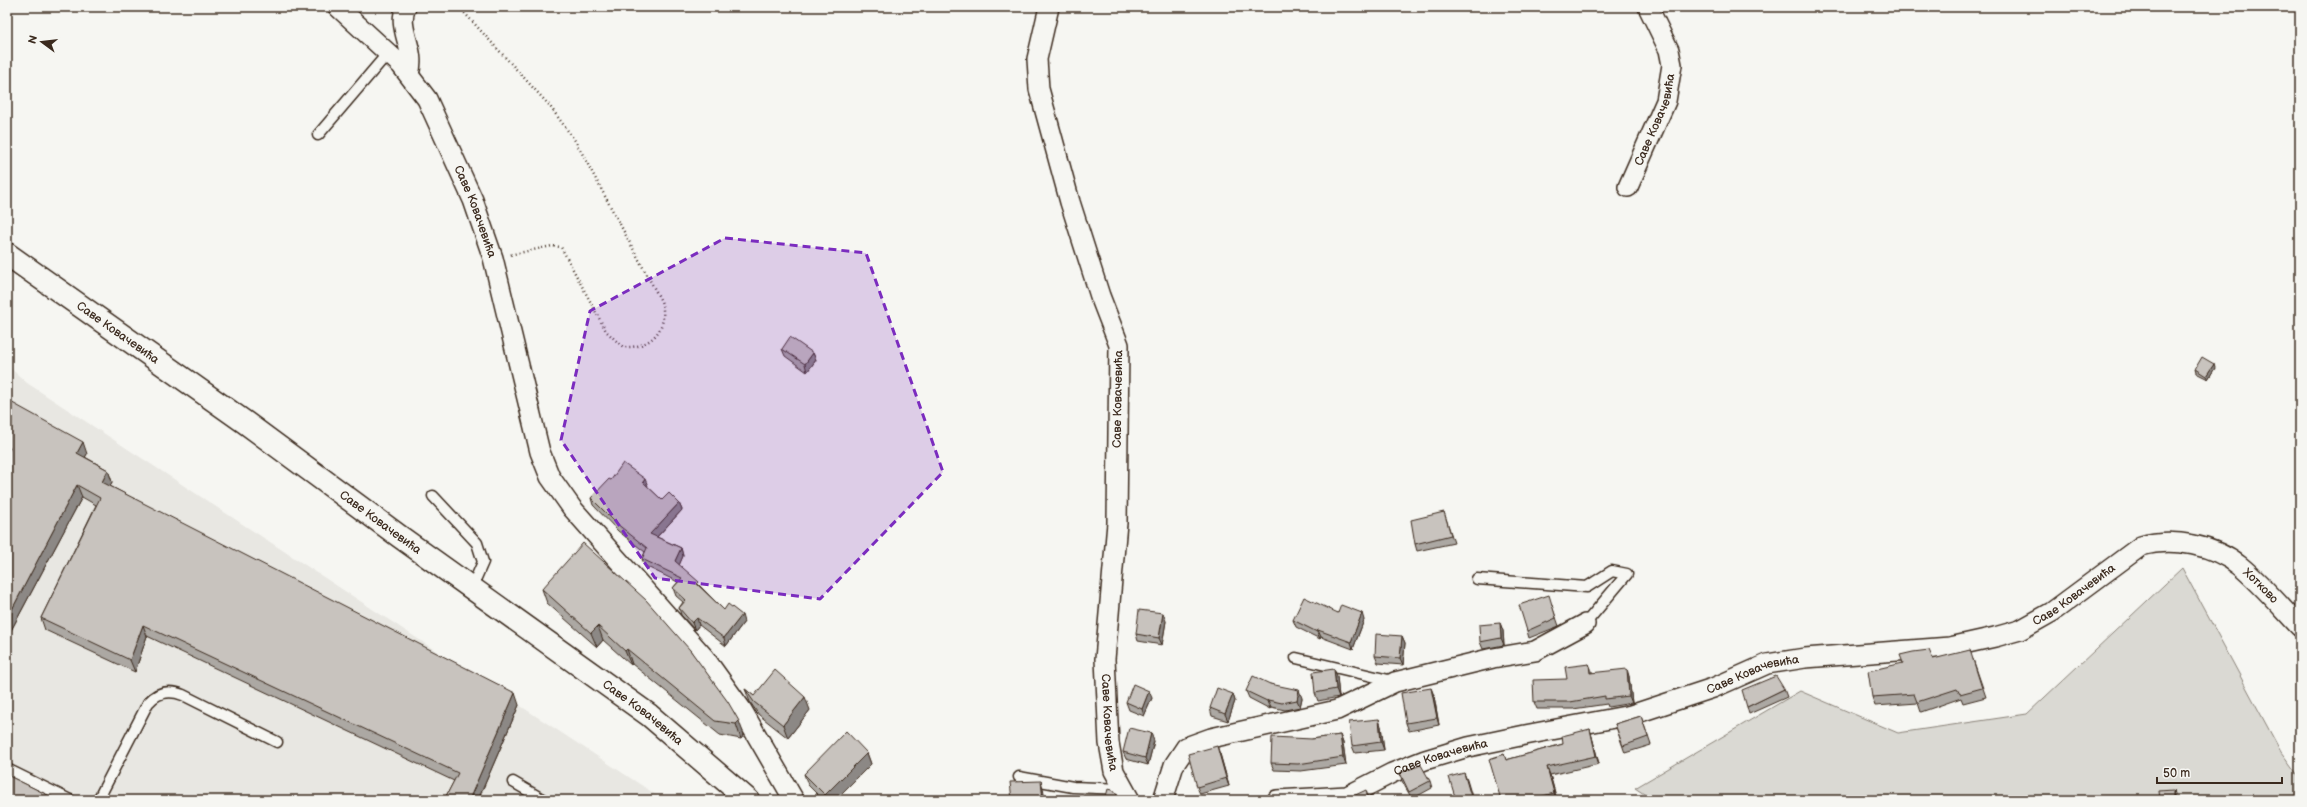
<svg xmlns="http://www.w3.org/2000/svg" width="2307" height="807" font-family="'Balsamiq Sans',sans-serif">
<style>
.built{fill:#e8e7e2}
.green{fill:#dad9d3;stroke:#8a8278}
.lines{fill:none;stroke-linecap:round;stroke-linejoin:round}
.service-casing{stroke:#3b2a1e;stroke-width:13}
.minor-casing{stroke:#3b2a1e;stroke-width:22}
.primary-casing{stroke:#3b2a1e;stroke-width:25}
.path{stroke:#3b2a1e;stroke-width:2.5;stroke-dasharray:1 3;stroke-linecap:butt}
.service{stroke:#f6f6f2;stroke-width:10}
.minor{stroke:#f6f6f2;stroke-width:19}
.primary{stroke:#f6f6f2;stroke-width:22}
.wall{fill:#aca8a3;stroke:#3b2a1e}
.shaded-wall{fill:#8c8885;stroke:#3b2a1e}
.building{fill:#c8c3be;stroke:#3b2a1e}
.marked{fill:#7b2cbf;fill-opacity:0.2;stroke:#7b2cbf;stroke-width:3;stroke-dasharray:8 5;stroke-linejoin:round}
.labels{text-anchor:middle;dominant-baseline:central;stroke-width:3;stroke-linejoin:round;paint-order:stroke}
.street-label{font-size:12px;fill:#3b2a1e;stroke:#f6f6f2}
</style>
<rect width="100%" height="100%" fill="#f6f6f2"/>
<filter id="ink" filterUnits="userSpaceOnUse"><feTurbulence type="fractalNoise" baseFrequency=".025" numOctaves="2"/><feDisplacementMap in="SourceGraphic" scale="8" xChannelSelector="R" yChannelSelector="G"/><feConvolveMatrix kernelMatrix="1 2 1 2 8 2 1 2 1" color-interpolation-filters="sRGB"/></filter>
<g filter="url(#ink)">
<path class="built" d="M 7,365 L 27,383 L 664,800 L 7,800 Z"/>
<path class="green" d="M 2182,568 L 2281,752 L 2300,778 L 2300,800 L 1653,800 L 1635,788 L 1800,691 L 1898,733 L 2027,714 Z"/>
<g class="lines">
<g class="service-casing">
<g id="service">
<path d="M 318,135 L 388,53"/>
<path d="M 433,496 L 477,543 L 483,562 L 472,587"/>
<path d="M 1477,579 L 1587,587 L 1612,571 L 1627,574 L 1585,624"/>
<path d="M 1296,658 L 1393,681"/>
<path d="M 7,769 L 70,800"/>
<path d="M 1019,777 L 1073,787 L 1122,789"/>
<path d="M 513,782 L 544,800"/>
<path d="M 98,800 L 148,703 C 158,691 170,690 183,695 L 277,742"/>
</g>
</g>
<g class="minor-casing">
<g id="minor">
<path id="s1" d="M 338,7 L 401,65 L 427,99 L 473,200 L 493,258 L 540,452 L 550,477 L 572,508 L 704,657 L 742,710 L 794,800"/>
<path d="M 406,7 C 396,29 417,49 409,74"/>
<path id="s2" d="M 1049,7 L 1037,59 L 1039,89 L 1070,202 L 1100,296 L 1119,345 L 1117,523 L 1105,659 L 1109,743 L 1114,771 L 1130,800"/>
<path id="s3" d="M 1628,187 L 1666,101 L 1672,65 L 1669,50 L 1648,7"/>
<path d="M 1163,800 L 1174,765 L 1186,747 L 1211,738 L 1337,710 L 1395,682 L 1493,658 L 1535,651 L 1585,624"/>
<path id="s4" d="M 1277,800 L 1347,796 L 1392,773 L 1425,760 L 1468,747 L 1525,735 L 1631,715 L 1713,688 L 1767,664 L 1805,658 L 1950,647 L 1995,637 L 2020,630 L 2052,612 L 2141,546 C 2173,537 2214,545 2240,566 C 2262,584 2281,607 2300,627"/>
</g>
</g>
<g class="primary-casing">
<g id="primary">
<path id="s5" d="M 7,254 L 246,423 L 399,536 L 649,715 L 748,800"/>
</g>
</g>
<path class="path" d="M 459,7 L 549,105 L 576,142 L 661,301 C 670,328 651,349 623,347 L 606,331 L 561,247 L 552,246 L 509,255"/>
<use href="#service" class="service"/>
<use href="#minor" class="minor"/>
<use href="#primary" class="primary"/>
</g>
<g class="wall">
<path d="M 1517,7 L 1526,7 L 1519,11 Z"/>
<path d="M 782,349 L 813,353 L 816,360 L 807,372 L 785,356 Z"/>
<path d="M 2215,368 L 2208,379 L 2196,373 L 2195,369 Z"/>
<path d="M 7,400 L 87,454 L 85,457 L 108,470 L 112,482 L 110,486 L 519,705 L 478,800 L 444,800 L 454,781 L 147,636 L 135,672 L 45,630 L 41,618 L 96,505 L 82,497 L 7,638 Z"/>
<path d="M 611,480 L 648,486 L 647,486 L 662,500 L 679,503 L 682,510 L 657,537 L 681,548 L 683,556 L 679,565 L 724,610 L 744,622 L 726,646 L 699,625 L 695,630 L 681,615 L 679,608 L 683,602 L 676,596 L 673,588 L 678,582 L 645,566 L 642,559 L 645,552 L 618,531 L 593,505 L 591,498 Z"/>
<path d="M 1444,512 L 1454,543 L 1417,551 L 1415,544 Z"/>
<path d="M 542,589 L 690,650 L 744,735 L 741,739 L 720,735 L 632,664 L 631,665 L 603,640 L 597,647 L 547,603 Z"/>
<path d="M 1551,603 L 1559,626 L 1529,638 L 1527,631 Z"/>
<path d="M 1338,613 L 1364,620 L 1353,649 L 1321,637 L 1320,639 L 1296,627 L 1293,620 Z"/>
<path d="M 1166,621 L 1162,645 L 1138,641 L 1136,634 Z"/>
<path d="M 1500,623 L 1503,631 L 1504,645 L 1483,649 L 1480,642 Z"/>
<path d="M 1402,636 L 1405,643 L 1403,665 L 1378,663 L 1375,656 Z"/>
<path d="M 1933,659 L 1973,659 L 1986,697 L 1963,703 L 1961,698 L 1921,712 L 1918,703 L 1875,706 L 1872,697 L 1903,663 Z"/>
<path d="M 1589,664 L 1592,673 L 1629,676 L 1632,703 L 1608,707 L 1607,704 L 1573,709 L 1537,709 L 1534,702 Z"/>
<path d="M 1337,676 L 1339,697 L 1318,701 L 1315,693 Z"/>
<path d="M 1270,684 L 1302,698 L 1300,707 L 1285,710 L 1271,707 L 1270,709 L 1249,698 L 1246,691 Z"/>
<path d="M 1431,688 L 1434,696 L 1439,725 L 1409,731 L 1406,723 Z"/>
<path d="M 745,689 L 754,696 L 810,710 L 788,738 L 759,715 L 750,702 Z"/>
<path d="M 1784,689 L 1787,697 L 1749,714 L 1747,707 Z"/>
<path d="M 1233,694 L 1235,701 L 1228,721 L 1212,716 L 1210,708 Z"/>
<path d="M 1152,698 L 1144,716 L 1129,710 L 1126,702 Z"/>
<path d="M 1641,716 L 1651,745 L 1625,753 L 1615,724 Z"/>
<path d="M 1381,726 L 1384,750 L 1355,753 L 1352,746 Z"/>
<path d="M 1590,729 L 1592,737 L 1599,764 L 1550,775 L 1557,800 L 1501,800 L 1504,754 L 1506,760 L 1563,744 Z"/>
<path d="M 1340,735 L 1343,743 L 1346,765 L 1301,771 L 1274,770 L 1271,763 L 1312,739 Z"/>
<path d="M 1154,741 L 1148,765 L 1126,759 L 1123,752 Z"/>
<path d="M 867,753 L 871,764 L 835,800 L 823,800 L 808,785 L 804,774 Z"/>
<path d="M 1220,754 L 1229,786 L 1200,794 L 1197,787 Z"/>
<path d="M 1400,773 L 1430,781 L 1432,788 L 1412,799 L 1402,781 Z"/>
</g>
<g class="shaded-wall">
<path d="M 813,353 L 816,360 L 807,372 L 805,364 Z"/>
<path d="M 2214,364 L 2215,368 L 2208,379 L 2206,376 Z"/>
<path d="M 83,442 L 87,454 L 81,465 L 77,453 Z"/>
<path d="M 108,470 L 112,482 L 106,493 L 102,482 Z"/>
<path d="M 645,479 L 648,486 L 645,489 L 643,482 Z"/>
<path d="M 77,485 L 82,497 L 7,638 L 7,619 Z"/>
<path d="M 679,503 L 682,510 L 653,541 L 650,534 Z"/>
<path d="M 681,548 L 683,556 L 678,568 L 675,561 Z"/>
<path d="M 1163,613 L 1166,621 L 1162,645 L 1159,638 Z"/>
<path d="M 1362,613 L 1364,620 L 1353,649 L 1351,642 Z"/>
<path d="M 742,615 L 744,622 L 726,646 L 724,638 Z"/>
<path d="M 697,618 L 699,625 L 695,630 L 692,623 Z"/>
<path d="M 1500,623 L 1503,631 L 1504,645 L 1501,638 Z"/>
<path d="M 143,625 L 147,636 L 135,672 L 130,660 Z"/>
<path d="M 598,626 L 603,640 L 597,647 L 591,633 Z"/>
<path d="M 1318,630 L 1321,637 L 1320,639 L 1317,632 Z"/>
<path d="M 1402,636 L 1405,643 L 1403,665 L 1400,658 Z"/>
<path d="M 627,649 L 632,664 L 631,665 L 625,651 Z"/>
<path d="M 1589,664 L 1592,671 L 1593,680 L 1590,673 Z"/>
<path d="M 1334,669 L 1337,676 L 1339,697 L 1336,689 Z"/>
<path d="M 1627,669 L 1629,676 L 1632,703 L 1629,696 Z"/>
<path d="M 1431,688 L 1434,696 L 1439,725 L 1437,718 Z"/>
<path d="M 1299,690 L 1302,698 L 1300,707 L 1297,700 Z"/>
<path d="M 1149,691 L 1152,698 L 1144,716 L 1142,709 Z"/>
<path d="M 515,693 L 519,705 L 478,800 L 469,800 Z"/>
<path d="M 1233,694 L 1235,701 L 1228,721 L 1225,714 Z"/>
<path d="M 805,697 L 810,710 L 788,738 L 783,725 Z"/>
<path d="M 1268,700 L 1271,707 L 1270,709 L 1267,701 Z"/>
<path d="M 1379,719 L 1381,726 L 1384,750 L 1381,742 Z"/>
<path d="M 739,721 L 744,735 L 741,739 L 736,724 Z"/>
<path d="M 1590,729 L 1592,737 L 1599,764 L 1596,756 Z"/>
<path d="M 1151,733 L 1154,741 L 1148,765 L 1145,758 Z"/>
<path d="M 1340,735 L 1343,743 L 1346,765 L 1343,757 Z"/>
<path d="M 1217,746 L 1220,754 L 1229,786 L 1226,778 Z"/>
<path d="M 867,753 L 871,764 L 835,800 L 827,800 L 825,795 Z"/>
<path d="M 1547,767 L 1550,775 L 1557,800 L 1554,793 Z"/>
<path d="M 1464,773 L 1467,780 L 1473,800 L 1472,800 Z"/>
<path d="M 1041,781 L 1043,788 L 1045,800 L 1043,800 Z"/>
<path d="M 2173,790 L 2174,794 L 2174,800 L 2173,800 Z"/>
</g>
<g class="building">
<path d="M 790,337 L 813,353 L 805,364 L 782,349 Z"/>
<path d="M 2202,357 L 2214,364 L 2206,376 L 2195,369 Z"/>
<path d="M 7,400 L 83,442 L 77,453 L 108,470 L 102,482 L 515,693 L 469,800 L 444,800 L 458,773 L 143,625 L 130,660 L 41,618 L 100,498 L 77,485 L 7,619 L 7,454 L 10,448 L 7,446 Z"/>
<path d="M 623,463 L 645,479 L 643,482 L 662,500 L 669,493 L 679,503 L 650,534 L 681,548 L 675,561 L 699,582 L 697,584 L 724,610 L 728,604 L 742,615 L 724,638 L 697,618 L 692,623 L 679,608 L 686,600 L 673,588 L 682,578 L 642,559 L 647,548 L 616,523 L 591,498 L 609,479 L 611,480 Z"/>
<path d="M 1444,512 L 1451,535 L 1415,544 L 1411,520 Z"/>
<path d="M 583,543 L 646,600 L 690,650 L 728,702 L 739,721 L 736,724 L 715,721 L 627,649 L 625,651 L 598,626 L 591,633 L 542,589 Z"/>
<path d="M 1549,595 L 1556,618 L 1527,631 L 1519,605 Z"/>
<path d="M 1304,597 L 1338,613 L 1341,605 L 1362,613 L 1351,642 L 1318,630 L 1317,632 L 1293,620 Z"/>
<path d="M 1139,610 L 1163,613 L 1159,638 L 1136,634 Z"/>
<path d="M 1500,623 L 1501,638 L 1480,642 L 1479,625 Z"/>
<path d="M 1376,634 L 1402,636 L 1400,658 L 1375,656 Z"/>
<path d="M 1929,650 L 1933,659 L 1970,650 L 1982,688 L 1960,694 L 1957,689 L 1917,702 L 1914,694 L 1872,697 L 1868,671 L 1903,663 L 1900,655 L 1913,652 Z"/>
<path d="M 1589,664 L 1590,673 L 1627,669 L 1629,696 L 1605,699 L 1605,696 L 1570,702 L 1534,702 L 1533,680 L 1567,679 L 1565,667 Z"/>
<path d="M 1334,669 L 1336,689 L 1315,693 L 1313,672 Z"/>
<path d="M 775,670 L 805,697 L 783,725 L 754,702 L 745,689 L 754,696 Z"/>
<path d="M 1253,676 L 1270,684 L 1299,690 L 1297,700 L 1282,703 L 1268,700 L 1267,701 L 1246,691 Z"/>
<path d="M 1776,676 L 1784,689 L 1747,707 L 1742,690 Z"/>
<path d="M 1133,684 L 1149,691 L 1142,709 L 1126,702 Z"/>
<path d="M 1217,688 L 1233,694 L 1225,714 L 1210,708 Z"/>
<path d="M 1431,688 L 1437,718 L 1406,723 L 1401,693 Z"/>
<path d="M 1641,716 L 1648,737 L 1623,746 L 1615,724 Z"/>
<path d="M 1379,719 L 1381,742 L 1352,746 L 1349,722 Z"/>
<path d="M 1129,728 L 1151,733 L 1145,758 L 1123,752 Z"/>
<path d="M 1590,729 L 1596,756 L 1547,767 L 1554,793 L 1528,800 L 1501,800 L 1489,759 L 1504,754 L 1506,760 L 1563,744 L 1562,736 Z"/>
<path d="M 846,731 L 867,753 L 825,795 L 804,774 Z"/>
<path d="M 1340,735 L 1343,757 L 1298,764 L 1271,763 L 1272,737 L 1312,739 Z"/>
<path d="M 1217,746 L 1226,778 L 1197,787 L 1188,754 Z"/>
<path d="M 1421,765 L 1430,781 L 1409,792 L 1400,773 Z"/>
<path d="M 1464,773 L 1472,800 L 1456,800 L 1449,777 Z"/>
<path d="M 7,775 L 58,800 L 7,800 Z"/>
<path d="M 1041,781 L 1043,800 L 1012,800 L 1010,782 Z"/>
<path d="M 1108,789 L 1113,790 L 1121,800 L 1105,800 Z"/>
<path d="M 1366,790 L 1369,800 L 1345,800 Z"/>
<path d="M 2173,790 L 2173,800 L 2160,800 L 2159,791 Z"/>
</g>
</g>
<path class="marked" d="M 725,238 L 866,253 L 943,472 L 820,599 L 655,578 L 561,440 L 590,311 Z"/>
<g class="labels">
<g class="street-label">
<text stroke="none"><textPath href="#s3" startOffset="73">Саве Ковачевића</textPath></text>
<text stroke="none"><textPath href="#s1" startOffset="251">Саве Ковачевића</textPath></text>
<text stroke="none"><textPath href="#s5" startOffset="136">Саве Ковачевића</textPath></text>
<text transform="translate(1118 399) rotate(-89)">Саве Ковачевића</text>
<text stroke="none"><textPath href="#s5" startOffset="460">Саве Ковачевића</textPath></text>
<text stroke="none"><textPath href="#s4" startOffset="1049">Хотково</textPath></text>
<text stroke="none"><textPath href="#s4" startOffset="833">Саве Ковачевића</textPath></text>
<text stroke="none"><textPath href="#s4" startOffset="496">Саве Ковачевића</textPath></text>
<text stroke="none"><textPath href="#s5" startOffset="784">Саве Ковачевића</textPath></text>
<text stroke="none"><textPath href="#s2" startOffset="730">Саве Ковачевића</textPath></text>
<text stroke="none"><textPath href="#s4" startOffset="172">Саве Ковачевића</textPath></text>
</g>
</g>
<rect width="2307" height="807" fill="none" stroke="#f6f6f2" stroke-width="24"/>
<rect x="12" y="12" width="2283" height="783" fill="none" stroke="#3b2a1e" stroke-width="1.5" filter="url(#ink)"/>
<g transform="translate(42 42) rotate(285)" stroke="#f6f6f2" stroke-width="3" paint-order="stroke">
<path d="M0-3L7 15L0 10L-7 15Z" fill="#3b2a1e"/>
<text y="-6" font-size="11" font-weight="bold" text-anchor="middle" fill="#3b2a1e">N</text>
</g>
<path d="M2157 777v6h125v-6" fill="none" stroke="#3b2a1e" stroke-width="2"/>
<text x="2163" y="777" font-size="12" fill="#3b2a1e" stroke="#f6f6f2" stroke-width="3" paint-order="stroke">50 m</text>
</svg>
